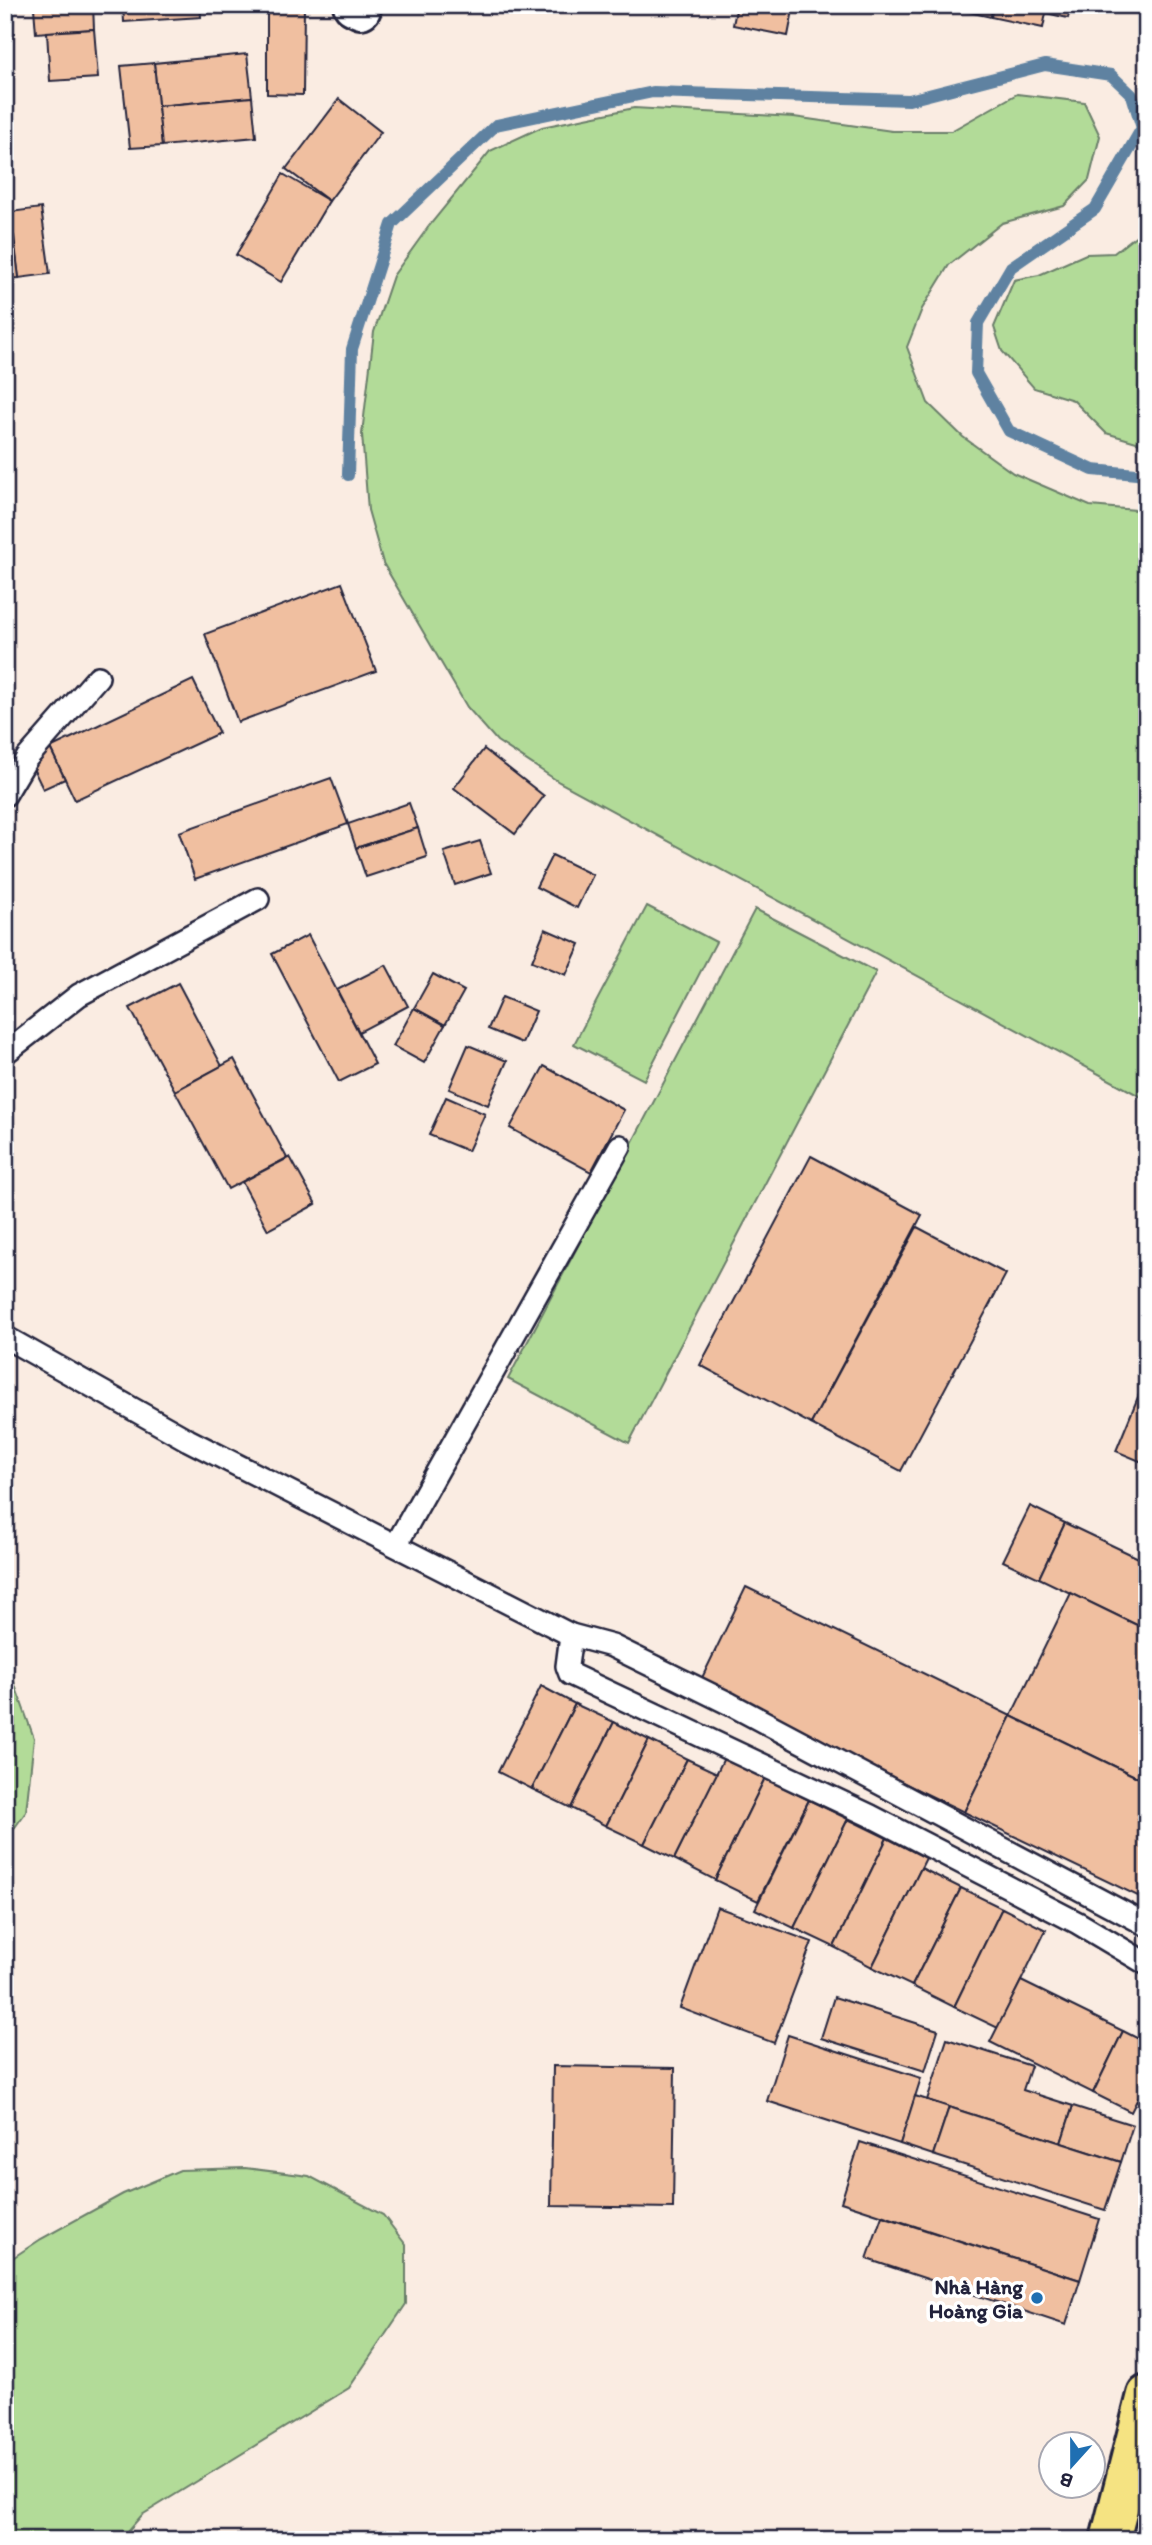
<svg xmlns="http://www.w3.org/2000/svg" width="1152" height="2545" font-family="Itim,sans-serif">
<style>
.green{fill:#b2db98;stroke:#6a7e6a;stroke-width:2}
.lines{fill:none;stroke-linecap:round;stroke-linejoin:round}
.stream{stroke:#5e82a1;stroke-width:12}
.building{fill:#f0bfa0;stroke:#22223b;stroke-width:2}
.service-casing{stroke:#22223b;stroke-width:26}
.minor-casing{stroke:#22223b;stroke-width:44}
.primary-casing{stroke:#22223b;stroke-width:44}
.service{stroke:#fff;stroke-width:21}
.minor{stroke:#fff;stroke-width:38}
.primary{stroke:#f5e382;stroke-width:38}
.poi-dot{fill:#1f6fb2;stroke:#fff;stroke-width:2.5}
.labels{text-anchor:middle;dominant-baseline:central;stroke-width:7;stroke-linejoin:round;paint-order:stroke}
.poi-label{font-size:21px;font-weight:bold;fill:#22223b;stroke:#fff;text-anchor:end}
</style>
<rect width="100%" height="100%" fill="#faece2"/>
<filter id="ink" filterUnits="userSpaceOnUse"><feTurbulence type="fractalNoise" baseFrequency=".0143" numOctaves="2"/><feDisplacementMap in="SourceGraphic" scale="14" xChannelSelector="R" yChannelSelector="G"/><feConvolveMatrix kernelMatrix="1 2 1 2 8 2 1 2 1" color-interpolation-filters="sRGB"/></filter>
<g filter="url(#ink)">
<g class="green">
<path d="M 1017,94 L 1084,102 L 1100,136 L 1089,180 L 1064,206 L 1002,223 L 949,265 L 922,309 L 907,347 L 928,403 L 963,437 L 1013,473 L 1090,506 L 1147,511 L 1147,1100 L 559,782 L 497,741 L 467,707 L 383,563 L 368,510 L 362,434 L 374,332 L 393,276 L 429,226 L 490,151 L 542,127 L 634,108 L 794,117 L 892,131 L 951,131 Z"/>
<path d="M 1147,227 L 1147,443 L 1143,444 L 1106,433 L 1073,400 L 1034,388 L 1002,351 L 994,327 L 1014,280 L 1039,275 L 1086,254 L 1114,253 Z"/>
<path d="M 647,906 L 716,942 L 644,1080 L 574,1044 Z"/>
<path d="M 755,909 L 876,972 L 629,1443 L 508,1379 Z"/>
<path d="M 5,1657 L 34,1738 L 26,1812 L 5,1841 Z"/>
<path d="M 245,2168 L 309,2176 L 383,2215 L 406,2245 L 406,2304 L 349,2388 L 142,2515 L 120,2540 L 5,2540 L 5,2263 L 41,2239 L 123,2194 L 180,2170 Z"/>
</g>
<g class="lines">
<path class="stream" d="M 348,475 L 352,349 L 392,224 L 496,125 L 653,92 L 909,100 L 1045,65 L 1111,75 L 1132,95 L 1142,128 L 1095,209 L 1011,267 L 978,323 L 976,373 L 1009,431 L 1093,470 L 1147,475"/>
</g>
<g class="building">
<path d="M 93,5 L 94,29 L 36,33 L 34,8 Z"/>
<path d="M 123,5 L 200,5 L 201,17 L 124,22 Z"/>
<path d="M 267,5 L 304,5 L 303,95 L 267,94 Z"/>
<path d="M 737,5 L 794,5 L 788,36 L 733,25 Z"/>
<path d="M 939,5 L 993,5 L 991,17 Z"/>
<path d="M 993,5 L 1094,5 L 1093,14 L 1070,9 L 1068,18 L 1046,13 L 1043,28 L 991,17 Z"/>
<path d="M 94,29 L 98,78 L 50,81 L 47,32 Z"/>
<path d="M 247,54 L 252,97 L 158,106 L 154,63 Z"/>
<path d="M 154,63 L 162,146 L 130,148 L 121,66 Z"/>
<path d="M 252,97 L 256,137 L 162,146 L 158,106 Z"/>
<path d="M 339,99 L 381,132 L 329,201 L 286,169 Z"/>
<path d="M 283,174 L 329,201 L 281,282 L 236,255 Z"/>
<path d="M 41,208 L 50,274 L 19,278 L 10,212 Z"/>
<path d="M 14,236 L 19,278 L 5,279 L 5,237 Z"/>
<path d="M 342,583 L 376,671 L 238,722 L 205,634 Z"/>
<path d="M 193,680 L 219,733 L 75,800 L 50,748 Z"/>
<path d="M 50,748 L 65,779 L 43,789 L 28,758 Z"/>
<path d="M 484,749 L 544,796 L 515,834 L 454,788 Z"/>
<path d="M 331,778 L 348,824 L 195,879 L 179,832 Z"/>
<path d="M 409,803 L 418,828 L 356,848 L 348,824 Z"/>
<path d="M 418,828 L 427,857 L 366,877 L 356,848 Z"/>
<path d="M 480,841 L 491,873 L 455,885 L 444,852 Z"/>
<path d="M 552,855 L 593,875 L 577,908 L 536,887 Z"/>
<path d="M 545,929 L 580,944 L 566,975 L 532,961 Z"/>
<path d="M 308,935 L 375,1064 L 339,1082 L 272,954 Z"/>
<path d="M 386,965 L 408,1006 L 359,1032 L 337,990 Z"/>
<path d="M 433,974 L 464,991 L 445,1025 L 414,1008 Z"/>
<path d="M 178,983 L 222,1066 L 175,1091 L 130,1008 Z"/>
<path d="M 502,997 L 536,1011 L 522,1043 L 488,1029 Z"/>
<path d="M 414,1008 L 445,1025 L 424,1063 L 393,1046 Z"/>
<path d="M 468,1045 L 507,1061 L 488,1105 L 449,1089 Z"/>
<path d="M 234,1059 L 287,1158 L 228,1189 L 175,1091 Z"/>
<path d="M 544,1066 L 624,1110 L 591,1172 L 510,1128 Z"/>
<path d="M 446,1097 L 485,1114 L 468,1151 L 429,1135 Z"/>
<path d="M 811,1156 L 922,1215 L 811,1424 L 700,1365 Z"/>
<path d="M 290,1157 L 316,1204 L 268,1230 L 242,1182 Z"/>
<path d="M 917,1227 L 1006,1274 L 901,1471 L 811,1424 Z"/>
<path d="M 1147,1375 L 1147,1464 L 1116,1451 Z"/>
<path d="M 1030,1506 L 1065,1523 L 1039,1578 L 1003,1561 Z"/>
<path d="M 1065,1523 L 1147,1562 L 1147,1630 L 1039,1578 Z"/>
<path d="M 746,1587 L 1011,1716 L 964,1812 L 699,1684 Z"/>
<path d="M 1071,1593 L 1147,1630 L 1147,1782 L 1011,1716 Z"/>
<path d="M 541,1686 L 575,1704 L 532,1789 L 498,1772 Z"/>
<path d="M 575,1704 L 614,1722 L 571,1808 L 532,1789 Z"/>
<path d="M 1011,1716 L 1147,1782 L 1147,1893 L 1144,1899 L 964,1812 Z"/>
<path d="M 614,1722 L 649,1740 L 606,1826 L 571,1808 Z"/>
<path d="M 649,1740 L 687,1759 L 644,1844 L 606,1826 Z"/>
<path d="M 724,1758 L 765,1778 L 715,1880 L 674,1859 Z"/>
<path d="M 687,1759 L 717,1773 L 674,1859 L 644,1844 Z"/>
<path d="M 765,1778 L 809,1800 L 758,1901 L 715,1880 Z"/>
<path d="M 809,1800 L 848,1819 L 794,1928 L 755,1909 Z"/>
<path d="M 848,1819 L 887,1838 L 834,1947 L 794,1928 Z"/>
<path d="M 887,1838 L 926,1858 L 872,1967 L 834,1947 Z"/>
<path d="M 921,1868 L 961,1888 L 912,1986 L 872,1967 Z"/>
<path d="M 961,1888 L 1002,1908 L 954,2007 L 912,1986 Z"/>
<path d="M 717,1907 L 812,1942 L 774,2043 L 680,2008 Z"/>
<path d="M 1002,1908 L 1046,1930 L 998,2028 L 954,2007 Z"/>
<path d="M 1021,1981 L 1123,2031 L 1093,2093 L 990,2042 Z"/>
<path d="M 834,1997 L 938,2030 L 925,2071 L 821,2038 Z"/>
<path d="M 1123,2031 L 1147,2043 L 1147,2080 L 1131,2112 L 1093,2093 Z"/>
<path d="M 788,2035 L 921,2078 L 900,2144 L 767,2101 Z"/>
<path d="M 947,2039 L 1031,2066 L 1023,2090 L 1073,2106 L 1061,2143 L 927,2100 Z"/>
<path d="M 553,2066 L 675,2068 L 673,2208 L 551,2206 Z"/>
<path d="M 915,2096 L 949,2107 L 933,2155 L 900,2144 Z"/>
<path d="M 1073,2106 L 1133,2125 L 1121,2162 L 1061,2143 Z"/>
<path d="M 949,2107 L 1121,2162 L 1105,2210 L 933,2155 Z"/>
<path d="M 860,2142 L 1099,2219 L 1080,2280 L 841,2202 Z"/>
<path d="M 882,2216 L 1080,2280 L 1066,2325 L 867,2259 Z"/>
</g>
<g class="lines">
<g class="service-casing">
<g id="service">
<path d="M 5,795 L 27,758 L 98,677"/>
<path d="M 5,1053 L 79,995 L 258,899"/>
<path d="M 5,1337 L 188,1440 L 571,1635"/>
<path d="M 396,1545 L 620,1146"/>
<path d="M 1147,1925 L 730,1704 L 612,1646 L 571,1635 L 567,1666 L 570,1674 L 871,1816 L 1078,1923 L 1147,1964"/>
</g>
</g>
<g class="minor-casing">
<path id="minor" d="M 353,5 L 361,9"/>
</g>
<g class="primary-casing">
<path id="primary" d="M 1110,2540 L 1147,2395"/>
</g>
<use href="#service" class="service"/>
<use href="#minor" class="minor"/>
<use href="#primary" class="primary"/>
</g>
</g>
<circle class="poi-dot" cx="1037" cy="2298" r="7"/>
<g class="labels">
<g class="poi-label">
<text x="1023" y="2286">Nhà Hàng<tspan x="1023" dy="24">Hoàng Gia</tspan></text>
</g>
</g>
<rect width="1152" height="2545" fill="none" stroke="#fff" stroke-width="28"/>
<rect x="14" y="14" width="1124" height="2517" fill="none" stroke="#22223b" stroke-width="2.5" filter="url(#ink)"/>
<g transform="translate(1072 2465) rotate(201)"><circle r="33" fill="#ffffff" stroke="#a7a7b1" stroke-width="2"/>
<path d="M0-5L12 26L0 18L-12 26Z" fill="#1f6fb2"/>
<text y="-10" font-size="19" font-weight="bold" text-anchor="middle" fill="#22223b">B</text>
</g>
</svg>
